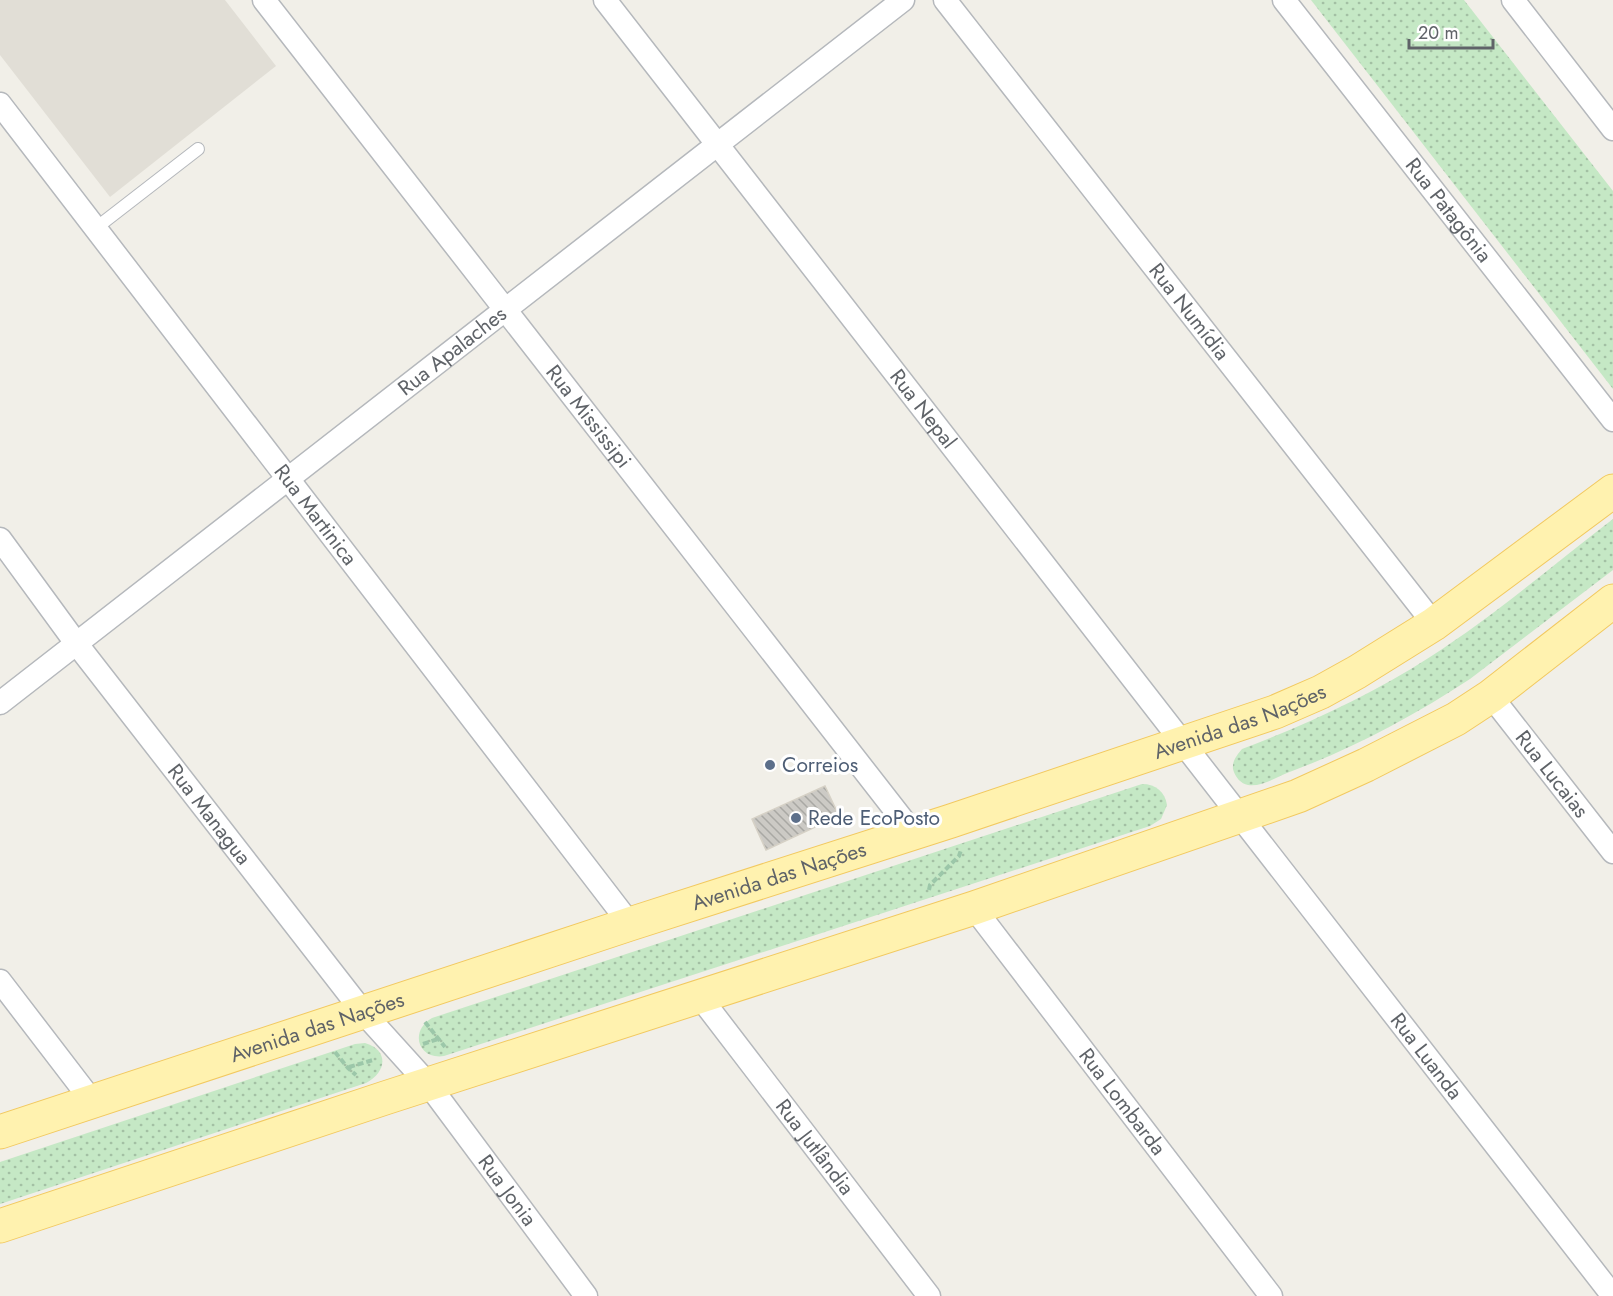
<svg xmlns="http://www.w3.org/2000/svg" width="1613" height="1296" font-family="Jost,sans-serif">
<style>
.education{fill:#e1ded6}
.grass{fill:url(#grass-dots)}
.building{fill:url(#building-back-hatch);stroke:#d6d1c6;stroke-width:1.5}
.lines{fill:none;stroke-linecap:round;stroke-linejoin:round}
.service-casing{stroke:#b5b8bc;stroke-width:14}
.minor-casing{stroke:#b5b8bc;stroke-width:25}
.primary-casing{stroke:#f2c960;stroke-width:35}
.path{stroke:#9cc7a9;stroke-width:4;stroke-dasharray:6 3;stroke-linecap:butt}
.service{stroke:#fff;stroke-width:12}
.minor{stroke:#fff;stroke-width:22}
.primary{stroke:#fff2af;stroke-width:33}
.service-dot{fill:#5c6f8a;stroke:#fff;stroke-width:2}
.labels{text-anchor:middle;dominant-baseline:central;stroke-width:6;stroke-linejoin:round;paint-order:stroke}
.street-label{font-size:21px;fill:#5f6368;stroke:#fff}
.service-label{font-size:21px;fill:#4e5e75;stroke:#fff;text-anchor:start}
</style>
<defs>
<pattern id="grass-dots" width="8" height="8" patternUnits="userSpaceOnUse" patternTransform="scale(1.5)"><rect width="8" height="8" fill="#c5e8c5"/><path d="M2 2h.1M6 6h.1" fill="none" stroke="#a3c0a4" stroke-width="1.8" stroke-linecap="round"/></pattern>
<pattern id="building-back-hatch" width="6" height="6" patternUnits="userSpaceOnUse" patternTransform="scale(1.5)"><rect width="6" height="6" fill="#cccac5"/><path d="M-1 5l2 2M0 0l6 6M5-1l2 2" fill="none" stroke="#a9a8a4"/></pattern>
</defs>
<rect width="100%" height="100%" fill="#f1efe8"/>
<path class="education" d="M 0,0 L 225,0 L 276,66 L 110,197 L 0,55 Z"/>
<g class="grass">
<path d="M 1311,0 L 1464,0 L 1613,191 L 1613,389 Z"/>
<path d="M 1613,519 L 1613,570 L 1470,679 C 1412,717 1352,749 1287,773 C 1275,778 1261,787 1248,785 C 1241,784 1235,777 1233,769 C 1232,761 1237,755 1242,749 C 1308,724 1371,695 1430,657 C 1494,616 1553,565 1613,519 Z"/>
<path d="M 1142,784 C 1156,784 1165,792 1167,805 L 1161,819 L 1150,826 L 444,1056 C 418,1060 409,1031 432,1018 Z"/>
<path d="M 365,1043 C 389,1050 387,1072 366,1083 L 0,1204 L 0,1162 L 355,1044 Z"/>
</g>
<path class="building" d="M 825,786 L 839,816 L 766,850 L 752,819 Z"/>
<g class="lines">
<g class="service-casing">
<path id="service" d="M 96,228 L 198,149"/>
</g>
<g class="minor-casing">
<g id="minor">
<path id="s1" d="M 264,0 L 913,833"/>
<path id="s2" d="M 605,0 L 1613,1296"/>
<path id="s3" d="M 945,0 L 1434,624"/>
<path id="s4" d="M 1284,0 L 1613,420"/>
<path d="M 1513,0 L 1613,129"/>
<path id="s5" d="M 0,104 L 630,924"/>
<path id="s6" d="M 0,539 L 76,643 L 363,1012 L 429,1085 L 586,1296"/>
<path id="s7" d="M 1491,696 L 1613,852"/>
<path id="s8" d="M 0,703 L 903,0"/>
<path id="s9" d="M 974,908 L 1271,1296"/>
<path d="M 0,981 L 92,1101"/>
<path id="s10" d="M 700,997 L 929,1296"/>
</g>
</g>
<g class="primary-casing">
<g id="primary">
<path id="s11" d="M 0,1132 L 630,924 L 951,821 L 1275,712 L 1321,692 L 1357,672 L 1434,624 L 1613,491"/>
<path d="M 0,1226 L 385,1098 L 974,908 L 1298,796 L 1366,765 L 1456,719 L 1491,696 L 1613,601"/>
</g>
</g>
<g class="path">
<path d="M 929,890 L 930,885 L 959,856 L 961,850"/>
<path d="M 425,1022 L 445,1047"/>
<path d="M 423,1044 L 438,1039"/>
<path d="M 335,1052 L 348,1068 L 356,1075"/>
<path d="M 349,1067 L 373,1060"/>
</g>
<use href="#service" class="service"/>
<use href="#minor" class="minor"/>
<use href="#primary" class="primary"/>
</g>
<g class="service-dot">
<circle cx="770" cy="765" r="6"/>
<circle cx="796" cy="818" r="6"/>
</g>
<g class="labels">
<g class="street-label">
<text stroke="none"><textPath href="#s4" startOffset="267">Rua Patagônia</textPath></text>
<text stroke="none"><textPath href="#s3" startOffset="396">Rua Numídia</textPath></text>
<text stroke="none"><textPath href="#s8" startOffset="573">Rua Apalaches</textPath></text>
<text stroke="none"><textPath href="#s2" startOffset="518">Rua Nepal</textPath></text>
<text stroke="none"><textPath href="#s1" startOffset="528">Rua Mississipi</textPath></text>
<text stroke="none"><textPath href="#s5" startOffset="518">Rua Martinica</textPath></text>
<text stroke="none"><textPath href="#s11" startOffset="1306">Avenida das Nações</textPath></text>
<text stroke="none"><textPath href="#s7" startOffset="99">Rua Lucaias</textPath></text>
<text stroke="none"><textPath href="#s6" startOffset="346">Rua Managua</textPath></text>
<text stroke="none"><textPath href="#s11" startOffset="820">Avenida das Nações</textPath></text>
<text stroke="none"><textPath href="#s11" startOffset="334">Avenida das Nações</textPath></text>
<text stroke="none"><textPath href="#s2" startOffset="1338">Rua Luanda</textPath></text>
<text stroke="none"><textPath href="#s9" startOffset="244">Rua Lombarda</textPath></text>
<text stroke="none"><textPath href="#s10" startOffset="189">Rua Jutlândia</textPath></text>
<text stroke="none"><textPath href="#s6" startOffset="826">Rua Jonia</textPath></text>
</g>
<g class="service-label">
<text x="782" y="765">Correios</text>
<text x="808" y="818">Rede EcoPosto</text>
</g>
</g>
<path d="M1409 39v9h84v-9" fill="none" stroke="#5f6368" stroke-width="3"/>
<text x="1418" y="39" font-size="18" fill="#5f6368" stroke="#ffffff" stroke-width="4.5" paint-order="stroke">20 m</text>
</svg>
